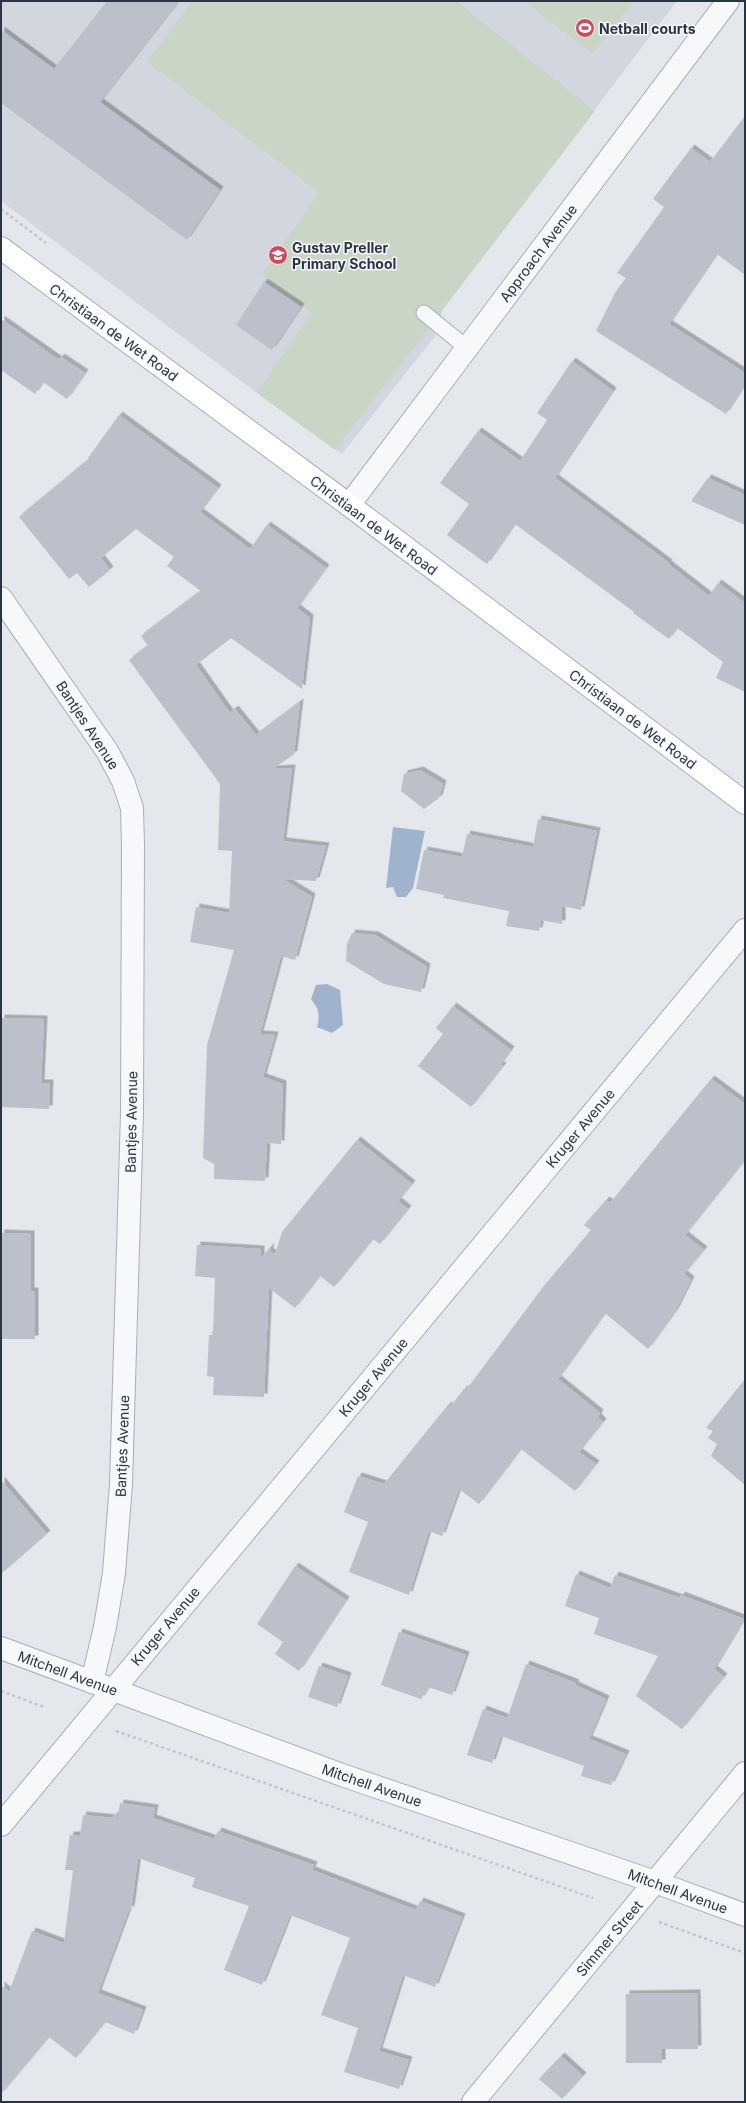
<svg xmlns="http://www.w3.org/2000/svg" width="746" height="2103" font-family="Inter,sans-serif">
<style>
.built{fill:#d2d6de}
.green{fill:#c9d6c5}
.water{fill:#9fb4cc}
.building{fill:#bbc0ca;filter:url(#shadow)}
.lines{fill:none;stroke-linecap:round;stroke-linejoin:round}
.service-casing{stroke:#a9aeb7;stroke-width:17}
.minor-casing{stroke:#a9aeb7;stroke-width:24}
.secondary-casing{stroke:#a9aeb7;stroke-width:24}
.path{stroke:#c2c5cb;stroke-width:2.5;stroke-dasharray:3 3;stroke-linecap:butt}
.service{stroke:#f7f8fa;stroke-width:15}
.minor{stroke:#f7f8fa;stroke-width:22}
.secondary{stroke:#fff;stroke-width:22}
.labels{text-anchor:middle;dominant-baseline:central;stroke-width:3;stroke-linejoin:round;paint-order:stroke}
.poi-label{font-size:14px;font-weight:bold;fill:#2b3445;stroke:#f4f6f9;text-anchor:start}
.street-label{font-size:14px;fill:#2b3445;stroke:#f4f6f9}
</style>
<defs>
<filter id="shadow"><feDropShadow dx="3.5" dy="-3.5" stdDeviation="0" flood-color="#0004"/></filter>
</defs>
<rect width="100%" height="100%" fill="#e4e7ec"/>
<path class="built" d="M 1,1 L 677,1 L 443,309 L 435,336 L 342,454 L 257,393 L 1,201 Z"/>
<g class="green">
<path d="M 193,1 L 456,1 L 595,111 L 335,450 L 257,393 L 312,312 L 262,275 L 319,192 L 147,62 Z"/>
<path d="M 525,1 L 634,1 L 592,54 Z"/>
</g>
<g class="water">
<path d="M 393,827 L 425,831 L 413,888 L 406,897 L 397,897 L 393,887 L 386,888 Z"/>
<path d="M 327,984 L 340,990 L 343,1025 L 332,1033 L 317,1027 C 320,1014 319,1009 311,999 L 316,985 Z"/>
</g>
<g class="building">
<path d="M 107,1 L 179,1 L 100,102 L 220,190 L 187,240 L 1,103 L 1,30 L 54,69 Z"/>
<path d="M 745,116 L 745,275 L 717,254 L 669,324 L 745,373 L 745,384 L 726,414 L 596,331 L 616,291 L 626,278 L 617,273 L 664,207 L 653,199 L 691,148 L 710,162 Z"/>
<path d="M 264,282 L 301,307 L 272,350 L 236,325 Z"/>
<path d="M 1,319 L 59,360 L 61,357 L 85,373 L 67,399 L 43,382 L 35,394 L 1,370 Z"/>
<path d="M 572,361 L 613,391 L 555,478 L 669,563 L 668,564 L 709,596 L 718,583 L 745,603 L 745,692 L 716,678 L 723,662 L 677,628 L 669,639 L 633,613 L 634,612 L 515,524 L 487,564 L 447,535 L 469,504 L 440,483 L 478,431 L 520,461 L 547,420 L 537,413 Z"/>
<path d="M 119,415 L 218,488 L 200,512 L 250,549 L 267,525 L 326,568 L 297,608 L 310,618 L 302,689 L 231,638 L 196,665 L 230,713 L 235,709 L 256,735 L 300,702 L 294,754 L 273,769 L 292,768 L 283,841 L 326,846 L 316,881 L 283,879 L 312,897 L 295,960 L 281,956 L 260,1034 L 275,1035 L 263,1077 L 283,1084 L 281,1144 L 267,1143 L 265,1181 L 214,1179 L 214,1164 L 203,1158 L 207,1045 L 234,950 L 190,942 L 196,907 L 229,913 L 232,851 L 218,850 L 220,784 L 129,660 L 148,646 L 141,636 L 201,591 L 167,566 L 174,557 L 136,529 L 101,558 L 110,570 L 89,587 L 77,573 L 69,579 L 19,517 L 89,459 L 88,458 Z"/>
<path d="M 708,478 L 745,495 L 745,525 L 691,501 Z"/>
<path d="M 420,770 L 443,784 L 439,798 L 424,809 L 401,791 L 404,774 Z"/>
<path d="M 538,819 L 597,831 L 581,910 L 562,906 L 562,924 L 541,920 L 539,931 L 506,926 L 509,911 L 443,898 L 444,895 L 416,889 L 424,850 L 462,857 L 467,834 L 533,847 Z"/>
<path d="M 352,933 L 375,935 L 427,967 L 421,992 L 384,984 L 346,961 L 347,944 Z"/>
<path d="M 453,1006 L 511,1050 L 500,1065 L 503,1066 L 471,1107 L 418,1066 L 443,1034 L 436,1028 Z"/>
<path d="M 1,1018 L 44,1019 L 41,1083 L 50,1083 L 49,1109 L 1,1107 Z"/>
<path d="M 711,1079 L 745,1104 L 745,1160 L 685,1235 L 704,1250 L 684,1274 L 691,1280 L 675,1312 L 648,1349 L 605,1313 L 558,1379 L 600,1413 L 598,1417 L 603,1422 L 579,1452 L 596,1464 L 575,1491 L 521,1449 L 479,1504 L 459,1489 L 442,1536 L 429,1531 L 409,1595 L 349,1572 L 368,1522 L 344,1512 L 358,1476 L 384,1484 L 448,1405 L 450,1407 L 464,1389 L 466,1390 L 543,1287 L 591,1230 L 584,1225 L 606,1200 L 610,1203 Z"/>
<path d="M 357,1140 L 412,1184 L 398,1201 L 408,1209 L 380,1244 L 373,1239 L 334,1287 L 320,1276 L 295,1308 L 269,1288 L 264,1397 L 213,1395 L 214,1377 L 207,1376 L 209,1335 L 213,1335 L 215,1278 L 195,1276 L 197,1245 L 261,1249 L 261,1258 L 271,1246 L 270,1252 L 275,1254 L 282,1232 Z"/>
<path d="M 1,1233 L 31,1234 L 31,1291 L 35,1291 L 35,1339 L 1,1339 Z"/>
<path d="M 745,1379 L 745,1485 L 711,1456 L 717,1444 L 708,1438 L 713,1431 L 706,1428 Z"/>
<path d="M 1,1480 L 47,1534 L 1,1574 Z"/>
<path d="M 295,1566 L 346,1600 L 299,1671 L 275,1654 L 283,1642 L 257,1624 Z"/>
<path d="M 576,1574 L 610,1588 L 615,1575 L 680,1598 L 681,1595 L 744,1619 L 714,1669 L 724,1677 L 682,1729 L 636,1696 L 658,1656 L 594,1634 L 599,1618 L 565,1606 Z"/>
<path d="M 399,1632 L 466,1655 L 452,1695 L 428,1687 L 421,1699 L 381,1685 Z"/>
<path d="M 526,1664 L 576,1683 L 575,1685 L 606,1699 L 589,1739 L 626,1754 L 611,1785 L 581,1776 L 584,1766 L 501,1736 Z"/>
<path d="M 319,1666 L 348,1676 L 337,1707 L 308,1697 Z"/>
<path d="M 483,1709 L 507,1718 L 492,1763 L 467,1755 Z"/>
<path d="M 120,1803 L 155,1808 L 153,1818 L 214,1839 L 218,1831 L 314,1865 L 312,1870 L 416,1910 L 420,1901 L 462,1917 L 435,1987 L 403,1975 L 379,2051 L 409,2060 L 399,2089 L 344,2072 L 358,2028 L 321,2015 L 350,1938 L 290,1915 L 262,1985 L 224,1970 L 249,1906 L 192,1887 L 195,1878 L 138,1858 L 131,1910 L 129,1909 L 98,1993 L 143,2010 L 134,2034 L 105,2022 L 76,2058 L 49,2037 L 1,2094 L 1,1985 L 9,1992 L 32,1931 L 64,1943 L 73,1870 L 65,1870 L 70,1835 L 80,1835 L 83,1815 L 113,1818 L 114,1815 L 118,1816 Z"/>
<path d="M 697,1993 L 698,2049 L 662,2049 L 662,2063 L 626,2063 L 626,1994 Z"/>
<path d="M 561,2056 L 583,2076 L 562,2099 L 539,2079 Z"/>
</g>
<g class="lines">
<g class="service-casing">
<path id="service" d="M 424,313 L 467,348"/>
</g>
<g class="minor-casing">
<g id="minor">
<path d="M 349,505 L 728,1"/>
<path d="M 1,598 L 107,751 L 123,781 L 132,808 L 133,845 L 132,1113 L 121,1484 L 114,1573 L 105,1627 L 92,1682"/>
<path d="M 1,1648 L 342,1775 L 655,1882 L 745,1915"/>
<path d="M 1,1825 L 745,930"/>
<path d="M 473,2102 L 745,1773"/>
</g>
</g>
<g class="secondary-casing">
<path id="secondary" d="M 1,248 L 349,505 L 745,803"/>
</g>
<g class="path">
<path d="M 1,209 L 46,243"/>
<path d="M 1,1691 L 44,1707"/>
<path d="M 116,1731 L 593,1898"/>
<path d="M 659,1922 L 745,1953"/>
</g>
<use href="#service" class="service"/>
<use href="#minor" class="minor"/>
<use href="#secondary" class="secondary"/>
</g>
<defs>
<g id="stadium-disc" transform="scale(1)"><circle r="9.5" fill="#d1495b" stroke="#f4f6f9"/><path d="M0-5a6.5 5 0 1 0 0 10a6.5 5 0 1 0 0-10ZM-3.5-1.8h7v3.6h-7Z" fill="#fff"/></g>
<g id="school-disc" transform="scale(1)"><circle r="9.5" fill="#d1495b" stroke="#f4f6f9"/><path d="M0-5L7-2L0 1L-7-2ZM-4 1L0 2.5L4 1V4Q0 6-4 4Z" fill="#fff"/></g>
</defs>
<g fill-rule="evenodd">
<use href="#stadium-disc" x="585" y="28"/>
<use href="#school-disc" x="278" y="255"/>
</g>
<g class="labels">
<g class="poi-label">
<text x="599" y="28">Netball courts</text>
<text x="292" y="247">Gustav Preller<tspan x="292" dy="16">Primary School</tspan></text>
</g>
<g class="street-label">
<text transform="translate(538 253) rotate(-53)">Approach Avenue</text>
<text transform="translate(114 332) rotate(36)">Christiaan de Wet Road</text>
<text transform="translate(374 525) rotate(37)">Christiaan de Wet Road</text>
<text transform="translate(633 719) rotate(37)">Christiaan de Wet Road</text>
<text transform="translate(88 725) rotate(57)">Bantjes Avenue</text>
<text transform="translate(131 1122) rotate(-89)">Bantjes Avenue</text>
<text transform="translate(580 1128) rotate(-50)">Kruger Avenue</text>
<text transform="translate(373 1377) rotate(-50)">Kruger Avenue</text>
<text transform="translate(122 1446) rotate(-88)">Bantjes Avenue</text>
<text transform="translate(165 1626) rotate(-50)">Kruger Avenue</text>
<text transform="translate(68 1673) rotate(20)">Mitchell Avenue</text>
<text transform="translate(372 1785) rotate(19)">Mitchell Avenue</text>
<text transform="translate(678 1891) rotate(20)">Mitchell Avenue</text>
<text transform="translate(609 1938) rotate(-50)">Simmer Street</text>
</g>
</g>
<rect width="746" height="2103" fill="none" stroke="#2b3445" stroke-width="4"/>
</svg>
